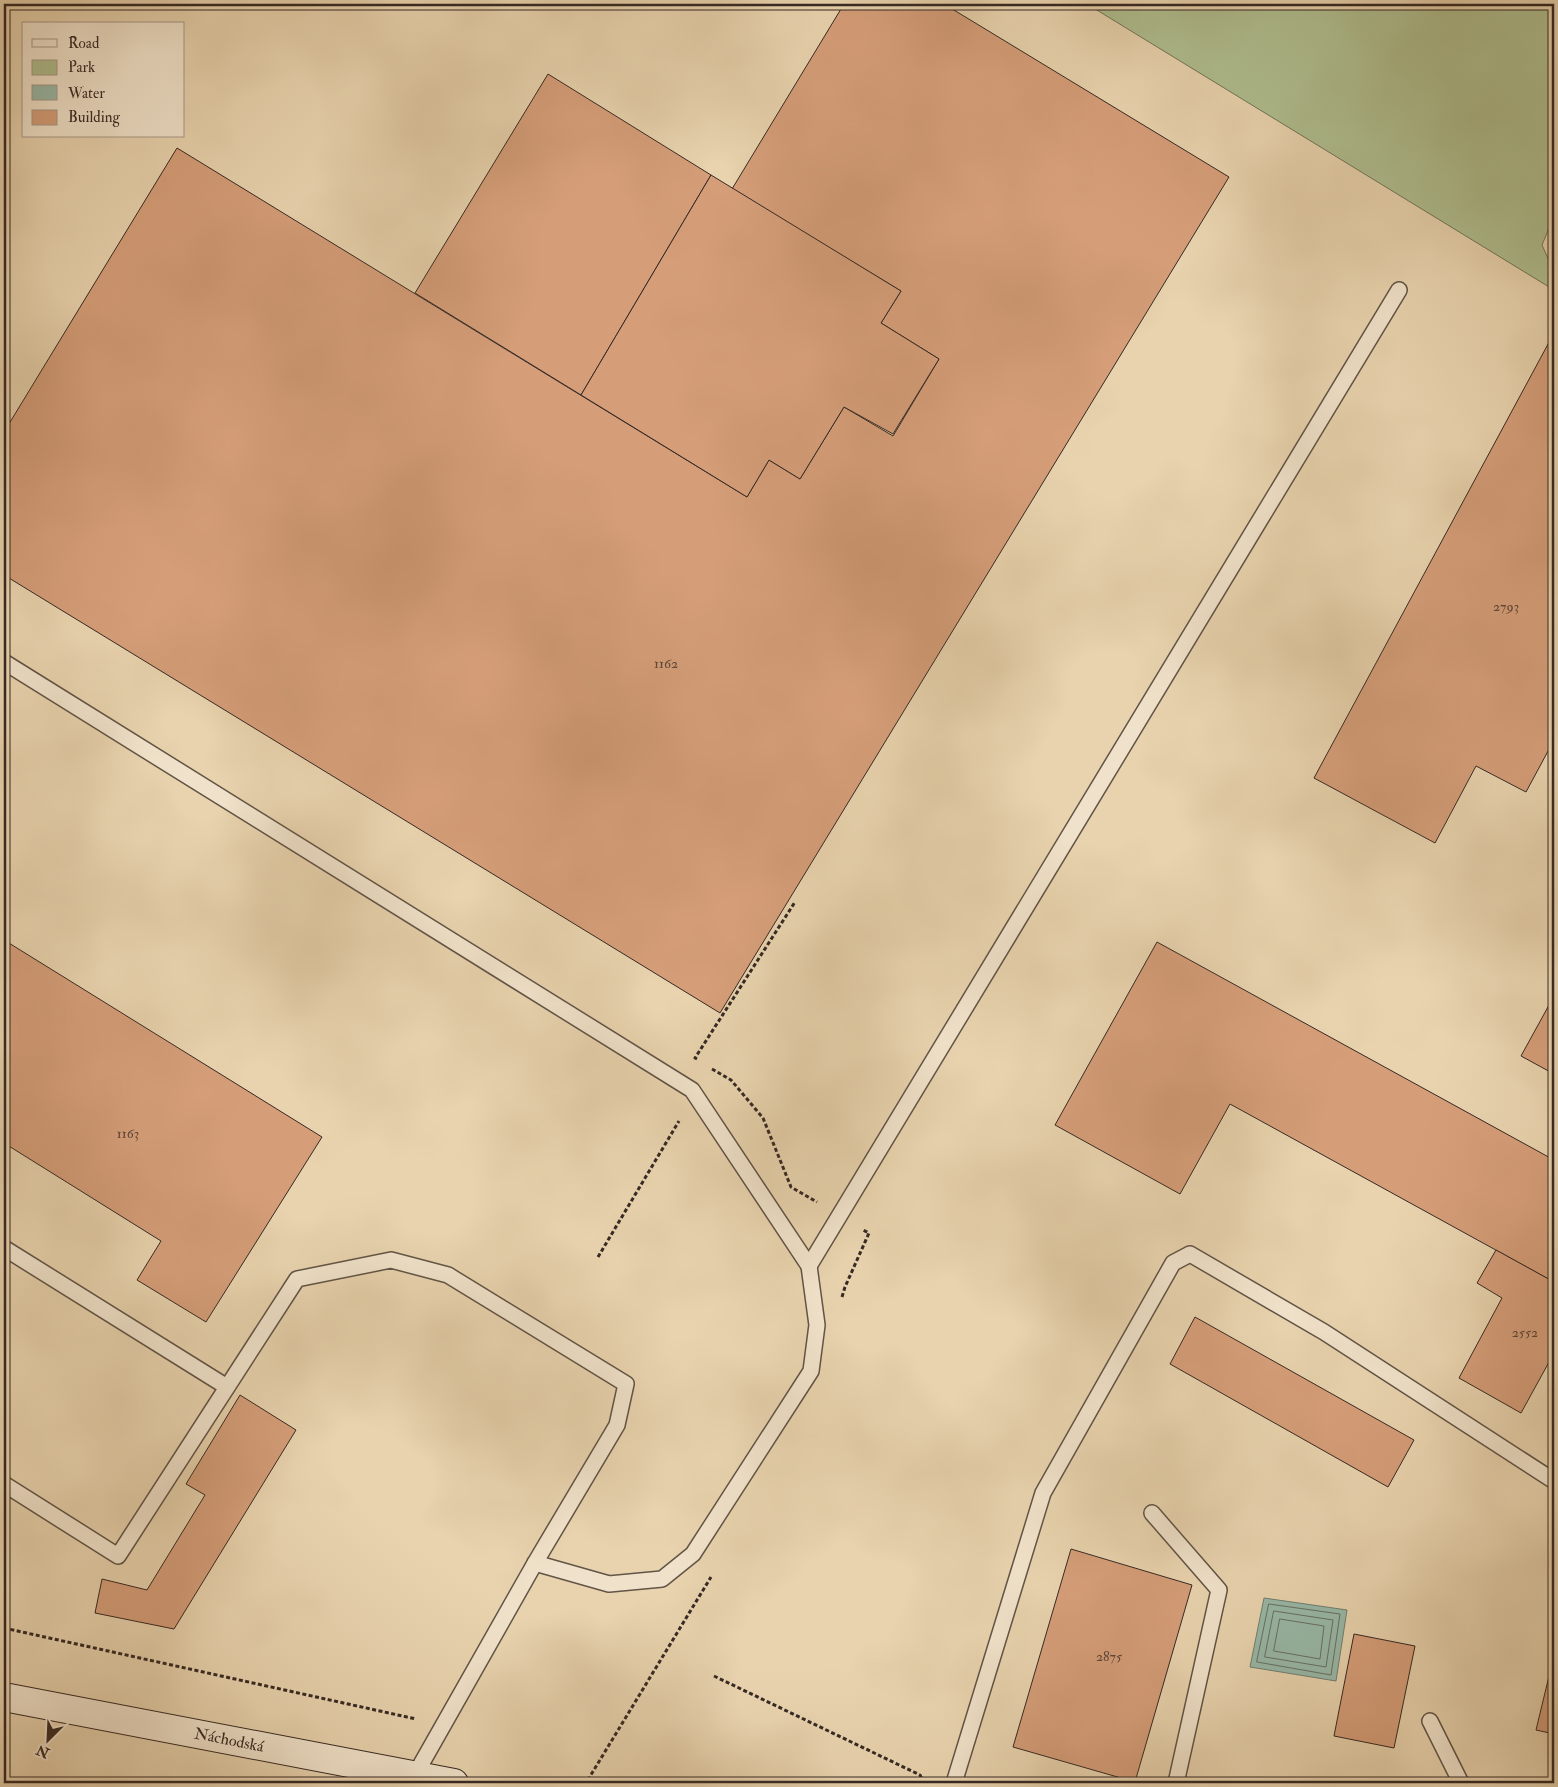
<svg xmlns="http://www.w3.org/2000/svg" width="1558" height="1787" font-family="'IM FELL Double Pica',serif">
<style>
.green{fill:#afbe8f;stroke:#72745a}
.water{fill:#98b8a7;stroke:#717f73}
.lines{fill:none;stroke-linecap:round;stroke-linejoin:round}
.shore{stroke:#677066;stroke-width:1}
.building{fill:#d59e79;stroke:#362924}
.lane-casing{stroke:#625446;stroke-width:18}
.secondary-casing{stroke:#362924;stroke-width:30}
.path{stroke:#362924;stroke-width:3;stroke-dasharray:4 2.5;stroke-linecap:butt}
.lane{stroke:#f0e2ca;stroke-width:15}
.secondary{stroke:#f0e2ca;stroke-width:28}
.labels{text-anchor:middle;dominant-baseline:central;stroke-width:4;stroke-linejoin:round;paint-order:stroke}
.number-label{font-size:14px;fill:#5e4639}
.street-label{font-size:16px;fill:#362924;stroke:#f0e2ca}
</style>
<rect width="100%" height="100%" fill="#e8d3ae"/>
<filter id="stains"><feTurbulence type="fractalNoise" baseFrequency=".004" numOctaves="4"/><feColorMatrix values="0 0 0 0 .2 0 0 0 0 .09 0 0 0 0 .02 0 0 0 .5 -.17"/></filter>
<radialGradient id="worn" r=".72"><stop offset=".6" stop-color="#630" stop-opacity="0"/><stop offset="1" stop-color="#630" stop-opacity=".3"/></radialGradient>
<path class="green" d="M 1087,4 L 1554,4 L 1554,216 L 1542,245 L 1554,272 L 1554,290 Z"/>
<path class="water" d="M 1264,1598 L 1347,1610 L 1336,1681 L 1250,1667 Z"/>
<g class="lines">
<g class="shore">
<path d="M 1269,1604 L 1340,1614 L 1331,1675 L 1257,1662 Z"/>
<path d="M 1274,1611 L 1333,1620 L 1326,1667 L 1265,1657 Z"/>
<path d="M 1280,1619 L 1324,1626 L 1320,1659 L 1274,1651 Z"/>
</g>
</g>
<g class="building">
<path d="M 844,4 L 944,4 L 1229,177 L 720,1013 L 4,575 L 4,432 L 177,148 L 747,497 L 769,460 L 800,479 L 844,407 L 893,436 L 939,359 L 881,323 L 901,291 L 732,189 Z"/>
<path d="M 548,74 L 711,175 L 581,395 L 415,293 Z"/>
<path d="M 711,175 L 901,291 L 881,323 L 939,359 L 893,434 L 844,407 L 800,479 L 769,460 L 747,497 L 581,395 Z"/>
<path d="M 1554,333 L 1554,740 L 1526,792 L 1476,766 L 1435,843 L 1314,778 Z"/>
<path d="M 4,940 L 322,1137 L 206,1322 L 137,1280 L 161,1241 L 4,1143 Z"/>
<path d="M 1157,942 L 1554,1160 L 1554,1282 L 1230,1104 L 1180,1194 L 1055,1125 Z"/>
<path d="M 1554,996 L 1554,1074 L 1521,1056 Z"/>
<path d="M 1496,1250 L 1554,1282 L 1554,1353 L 1521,1413 L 1459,1378 L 1502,1298 L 1477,1283 Z"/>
<path d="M 1195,1317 L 1414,1440 L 1388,1487 L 1170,1364 Z"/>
<path d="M 240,1395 L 296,1430 L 174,1629 L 95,1613 L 102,1579 L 147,1590 L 205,1495 L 186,1484 Z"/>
<path d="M 1071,1549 L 1192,1585 L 1135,1782 L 1013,1747 Z"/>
<path d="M 1354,1634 L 1415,1646 L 1394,1748 L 1334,1736 Z"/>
<path d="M 1550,1672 L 1554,1673 L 1554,1734 L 1536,1730 Z"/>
</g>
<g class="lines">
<g class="lane-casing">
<g id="lane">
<path d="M 4,662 L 692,1090 L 809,1266 L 817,1325 L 811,1371 L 693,1554 L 662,1579 L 609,1584 L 535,1563"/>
<path d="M 4,1248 L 227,1387"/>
<path d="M 809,1266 L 1399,290"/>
<path d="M 4,1484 L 118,1556 L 297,1279 L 391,1260 L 448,1275 L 626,1384 L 617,1425 L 535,1563 L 415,1775 L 413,1781"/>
<path d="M 1152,1513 L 1219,1590 L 1176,1783"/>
<path d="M 1430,1721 L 1461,1783"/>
<path d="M 954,1783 L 1043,1493 L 1173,1263 L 1190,1254 L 1324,1332 L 1554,1481"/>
</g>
</g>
<g class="secondary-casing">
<path id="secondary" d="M 4,1697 L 454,1783"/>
</g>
<g class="path">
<path d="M 697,1059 L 695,1058 L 795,902"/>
<path d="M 712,1069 L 731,1080 L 763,1118 L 791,1187 L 817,1202"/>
<path d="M 598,1257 L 679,1121"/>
<path d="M 842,1297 L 845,1287 L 869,1233 L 863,1230"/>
<path d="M 4,1628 L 416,1719"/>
<path d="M 714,1676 L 920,1775 L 924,1783"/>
<path d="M 617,1783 L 589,1778 L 711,1577"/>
</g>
<use href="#lane" class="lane"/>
<use href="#secondary" class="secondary"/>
</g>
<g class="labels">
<g class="number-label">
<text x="1506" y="606">2793</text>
<text x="666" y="663">1162</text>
<text x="128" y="1133">1163</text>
<text x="1525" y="1332">2552</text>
<text x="1109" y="1656">2875</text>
</g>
<g class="street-label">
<text transform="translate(229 1740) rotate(11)">Náchodská</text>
</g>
</g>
<rect width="1558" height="1787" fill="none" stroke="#e8d3ae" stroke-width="20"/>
<rect x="5" y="5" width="1548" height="1777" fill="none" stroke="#362924" stroke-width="2.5"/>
<rect x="10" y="10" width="1538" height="1767" fill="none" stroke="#362924"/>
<rect x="22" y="22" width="162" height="115" fill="#f0e2ca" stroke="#a69888"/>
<rect x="32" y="39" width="25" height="8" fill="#f0e2ca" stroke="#a69888"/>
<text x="68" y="48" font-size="15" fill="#362924">Road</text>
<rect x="32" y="60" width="25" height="15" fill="#afbe8f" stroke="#a69888"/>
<text x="68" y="72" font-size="15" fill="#362924">Park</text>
<rect x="32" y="85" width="25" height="15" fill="#98b8a7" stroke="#a69888"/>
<text x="68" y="98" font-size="15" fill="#362924">Water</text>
<rect x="32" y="110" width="25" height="15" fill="#d59e79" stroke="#a69888"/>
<text x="68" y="122" font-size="15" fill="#362924">Building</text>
<g transform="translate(48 1740) rotate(204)" stroke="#f0e2ca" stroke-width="4" paint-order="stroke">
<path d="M0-4L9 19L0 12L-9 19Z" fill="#362924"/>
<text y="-8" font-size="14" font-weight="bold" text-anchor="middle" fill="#362924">N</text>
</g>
<rect width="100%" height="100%" filter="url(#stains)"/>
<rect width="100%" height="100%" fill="url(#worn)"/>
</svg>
